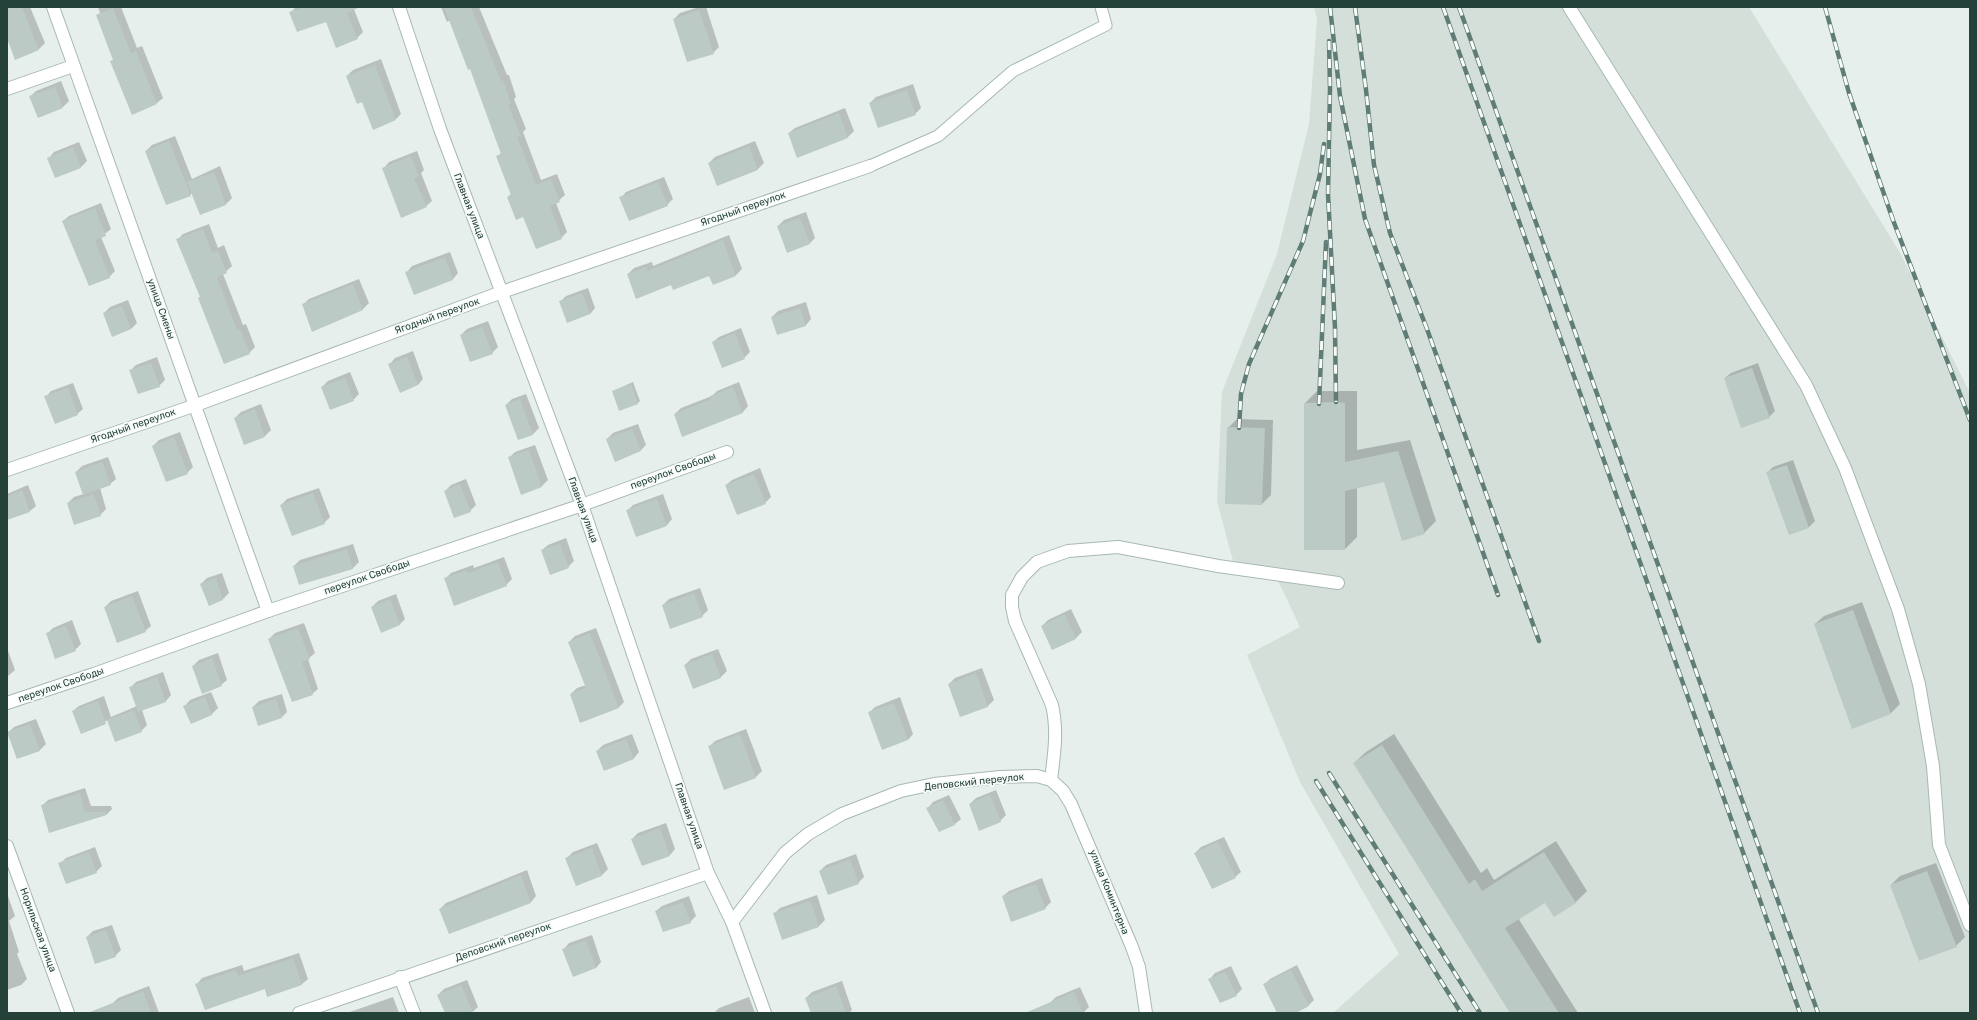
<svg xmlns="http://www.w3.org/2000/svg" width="1977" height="1020" font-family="Rubik,sans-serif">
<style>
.built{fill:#d4dfda}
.shadow{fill:#0003}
.building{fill:#bbcac4}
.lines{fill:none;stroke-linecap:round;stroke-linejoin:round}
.lane-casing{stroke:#a8b8b2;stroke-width:13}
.street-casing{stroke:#a8b8b2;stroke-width:14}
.lane{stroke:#fff;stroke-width:11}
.street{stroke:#fff;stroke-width:12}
.rail-casing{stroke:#5f7d75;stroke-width:4.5}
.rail{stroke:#f7fbf9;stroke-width:3;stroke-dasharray:9;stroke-linecap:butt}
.labels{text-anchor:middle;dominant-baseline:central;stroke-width:3.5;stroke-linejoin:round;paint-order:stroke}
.street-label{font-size:10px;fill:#24423a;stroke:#f7fbf9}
</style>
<rect width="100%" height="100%" fill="#e6efeb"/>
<path class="built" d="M 1314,7 L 1749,7 L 1899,251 L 1970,393 L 1970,1013 L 1333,1013 L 1399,954 L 1300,782 L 1247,655 L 1300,627 L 1273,570 L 1233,561 L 1217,501 L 1222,392 L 1277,254 L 1309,124 L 1317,19 Z"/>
<g class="shadow">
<path d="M 7,7 L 30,7 L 45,43 L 39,49 L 16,58 L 7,35 Z"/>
<path d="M 98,7 L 121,7 L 137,48 L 142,46 L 163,98 L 157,103 L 114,59 L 97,15 L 100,13 Z"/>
<path d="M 296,7 L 353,7 L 363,32 L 357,38 L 326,20 L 290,13 Z"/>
<path d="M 441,7 L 479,7 L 507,75 L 509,75 L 516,97 L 514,99 L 526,129 L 523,132 L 541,180 L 557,174 L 565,195 L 556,203 L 567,232 L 561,238 L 524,216 L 508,197 L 512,193 L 498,156 L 502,152 L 471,68 L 450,20 L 447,22 Z"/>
<path d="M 699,7 L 706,7 L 719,47 L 713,53 L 674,19 L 680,13 Z"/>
<path d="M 381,59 L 401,114 L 396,119 L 363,101 L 347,76 L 353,70 Z"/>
<path d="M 61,81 L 69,101 L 63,107 L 38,117 L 30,97 L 36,91 Z"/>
<path d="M 913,84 L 921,108 L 915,114 L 870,103 L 876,97 Z"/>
<path d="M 845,108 L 854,131 L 848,137 L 798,156 L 789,133 L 795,128 Z"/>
<path d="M 175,136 L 192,179 L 220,166 L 232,198 L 226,204 L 200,214 L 192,193 L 190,195 L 146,151 L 152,145 Z"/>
<path d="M 755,141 L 764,163 L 758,169 L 718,185 L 709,163 L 715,157 Z"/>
<path d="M 79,142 L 87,161 L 81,167 L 56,176 L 49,158 L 54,152 Z"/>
<path d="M 417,151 L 424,170 L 421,173 L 432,201 L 426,206 L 384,168 L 389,162 Z"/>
<path d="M 664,177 L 673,199 L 667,205 L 621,198 L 626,192 Z"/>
<path d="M 101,203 L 111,229 L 101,237 L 115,271 L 109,277 L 63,221 L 69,216 Z"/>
<path d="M 806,212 L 815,238 L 809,244 L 778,226 L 784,220 Z"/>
<path d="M 209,224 L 218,248 L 224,245 L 232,266 L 223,274 L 243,325 L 246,324 L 255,347 L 249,353 L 199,298 L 201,296 L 177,240 L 183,234 Z"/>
<path d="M 729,235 L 742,269 L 736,275 L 713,284 L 710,274 L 672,284 L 628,274 L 634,268 L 652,262 L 653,266 Z"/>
<path d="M 450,252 L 458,273 L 453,279 L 407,272 L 412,266 Z"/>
<path d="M 359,279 L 369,303 L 363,309 L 312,331 L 303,305 L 309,299 Z"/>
<path d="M 588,288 L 595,308 L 590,314 L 560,302 L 566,296 Z"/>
<path d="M 128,300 L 137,323 L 131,329 L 112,336 L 104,313 L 110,307 Z"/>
<path d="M 806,302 L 811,319 L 806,325 L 772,317 L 778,311 Z"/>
<path d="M 488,321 L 498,347 L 492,353 L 461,335 L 467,329 Z"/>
<path d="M 741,328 L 750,352 L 744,358 L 713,342 L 719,337 Z"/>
<path d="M 413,351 L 423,379 L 418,385 L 390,364 L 395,358 Z"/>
<path d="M 157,357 L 165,380 L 159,386 L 131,370 L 136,365 Z"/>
<path d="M 1758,363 L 1775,411 L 1769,417 L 1725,378 L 1731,373 Z"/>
<path d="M 350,372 L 359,394 L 353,400 L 322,387 L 328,381 Z"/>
<path d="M 633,382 L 640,401 L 638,403 L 613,391 Z"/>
<path d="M 739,382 L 748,406 L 743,412 L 675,414 L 681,408 L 712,396 L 717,391 Z"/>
<path d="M 73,383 L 83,409 L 77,414 L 46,397 L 51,391 Z"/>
<path d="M 1317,391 L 1357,391 L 1357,450 L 1410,440 L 1436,521 L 1424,533 L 1385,481 L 1357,488 L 1357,537 L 1345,549 L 1305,403 Z"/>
<path d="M 526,394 L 539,428 L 533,434 L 518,439 L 506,405 L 512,399 Z"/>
<path d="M 261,404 L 271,430 L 265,436 L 245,444 L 235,418 L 241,412 Z"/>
<path d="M 1237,419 L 1273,420 L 1271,495 L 1262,504 L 1226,503 L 1228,428 Z"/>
<path d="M 638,424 L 646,445 L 640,451 L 607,439 L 613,433 Z"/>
<path d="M 180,432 L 193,467 L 187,473 L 153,446 L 159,440 Z"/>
<path d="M 535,445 L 548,480 L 542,486 L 521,493 L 509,458 L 515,452 Z"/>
<path d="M 108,457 L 116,479 L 110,484 L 100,488 L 106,509 L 100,515 L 68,503 L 74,497 L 84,494 L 76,472 L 82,466 Z"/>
<path d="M 1793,460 L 1815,521 L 1809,527 L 1789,534 L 1767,473 L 1773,467 Z"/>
<path d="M 760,468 L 771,497 L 765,503 L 726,485 L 732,480 Z"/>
<path d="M 466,479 L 476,505 L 470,511 L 445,491 L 451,485 Z"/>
<path d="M 28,485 L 36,506 L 30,511 L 7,509 L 7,494 Z"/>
<path d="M 319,488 L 330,517 L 324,523 L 281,505 L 287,499 Z"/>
<path d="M 663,494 L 672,519 L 667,525 L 627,511 L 633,505 Z"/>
<path d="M 566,538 L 574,561 L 568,567 L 542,550 L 548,545 Z"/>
<path d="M 353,544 L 359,562 L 353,568 L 300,584 L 294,566 L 300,560 Z"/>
<path d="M 504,557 L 512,579 L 506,585 L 445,579 L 451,573 L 473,565 L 474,568 Z"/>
<path d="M 222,573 L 229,593 L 223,599 L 209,605 L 201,584 L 207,578 Z"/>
<path d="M 700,588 L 708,610 L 702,616 L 663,605 L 669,599 Z"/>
<path d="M 138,591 L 151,626 L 145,631 L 105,607 L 111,601 Z"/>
<path d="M 396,594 L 405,619 L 399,625 L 372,607 L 378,601 Z"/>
<path d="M 1862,602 L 1900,704 L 1891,713 L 1853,727 L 1815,624 L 1824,616 Z"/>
<path d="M 1071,609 L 1082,632 L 1076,638 L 1053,649 L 1042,626 L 1048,620 Z"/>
<path d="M 72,620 L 81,644 L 75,650 L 47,634 L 53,628 Z"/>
<path d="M 304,623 L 315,653 L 308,659 L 318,689 L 312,694 L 269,639 L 275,633 Z"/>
<path d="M 596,628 L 624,702 L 618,708 L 571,694 L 577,688 L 586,685 L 569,642 L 575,636 Z"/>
<path d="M 7,648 L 15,670 L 7,677 Z"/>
<path d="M 718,649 L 727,671 L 721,677 L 694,688 L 685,665 L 691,659 Z"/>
<path d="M 218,653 L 227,680 L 221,685 L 193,666 L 199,660 Z"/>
<path d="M 982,668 L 994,700 L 988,706 L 960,716 L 949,684 L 955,678 Z"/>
<path d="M 163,672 L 171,695 L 166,701 L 142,710 L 147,725 L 141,731 L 108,720 L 81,733 L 73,711 L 79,706 L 104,696 L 111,717 L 137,706 L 130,688 L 136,682 Z"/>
<path d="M 211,692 L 218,708 L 212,714 L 191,722 L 185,706 L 190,700 Z"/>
<path d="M 282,694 L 287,712 L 281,718 L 253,707 L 259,701 Z"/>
<path d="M 900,697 L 913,734 L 908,740 L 869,713 L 875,707 Z"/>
<path d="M 36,719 L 46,744 L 40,750 L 17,758 L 8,733 L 14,727 Z"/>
<path d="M 746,729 L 762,771 L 756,777 L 725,788 L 709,747 L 715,741 Z"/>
<path d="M 632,734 L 639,752 L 634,758 L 597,751 L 603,745 Z"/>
<path d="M 1394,734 L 1481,873 L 1487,868 L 1494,880 L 1556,841 L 1587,891 L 1575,903 L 1545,901 L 1518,918 L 1578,1013 L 1511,1013 L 1354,763 L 1366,752 Z"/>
<path d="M 85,788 L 91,806 L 111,806 L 112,809 L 106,815 L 50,832 L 42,806 L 48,800 Z"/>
<path d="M 996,790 L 1006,815 L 1000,821 L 970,804 L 976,798 Z"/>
<path d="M 949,795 L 961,819 L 955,824 L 928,808 L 933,802 Z"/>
<path d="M 666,823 L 675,849 L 670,855 L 632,839 L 638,833 Z"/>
<path d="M 1224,837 L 1241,872 L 1235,877 L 1195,853 L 1201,847 Z"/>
<path d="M 597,843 L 608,869 L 602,875 L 577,884 L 567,858 L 573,852 Z"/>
<path d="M 95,847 L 102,866 L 96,872 L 60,864 L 66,858 Z"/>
<path d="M 856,854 L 864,877 L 858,883 L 820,871 L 826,865 Z"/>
<path d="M 1936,863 L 1965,937 L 1956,946 L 1891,885 L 1900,876 Z"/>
<path d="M 527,870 L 536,896 L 531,902 L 440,909 L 446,903 Z"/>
<path d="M 1042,878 L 1051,902 L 1045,908 L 1003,896 L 1009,891 Z"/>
<path d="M 817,895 L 825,920 L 819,926 L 783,938 L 774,914 L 780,908 Z"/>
<path d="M 8,896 L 15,916 L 9,921 L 19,952 L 17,954 L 27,979 L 21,985 L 7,990 L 7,897 Z"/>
<path d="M 689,896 L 696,916 L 690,922 L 656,911 L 662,906 Z"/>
<path d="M 112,925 L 121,950 L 115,956 L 87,937 L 93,931 Z"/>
<path d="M 592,935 L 601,962 L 596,968 L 564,949 L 569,943 Z"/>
<path d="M 299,953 L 308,979 L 302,984 L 268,996 L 265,988 L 197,984 L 202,978 L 242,965 L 244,971 Z"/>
<path d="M 1297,965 L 1314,1000 L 1309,1005 L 1294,1013 L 1278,1013 L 1264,985 L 1270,979 Z"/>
<path d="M 1231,966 L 1242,989 L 1236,995 L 1210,979 L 1215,973 Z"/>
<path d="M 467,980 L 478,1007 L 471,1013 L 446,1013 L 438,995 L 444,989 Z"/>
<path d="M 842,981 L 852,1010 L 849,1013 L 812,1013 L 806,998 L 812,992 Z"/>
<path d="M 149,986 L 159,1013 L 116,1013 L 112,1004 L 118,998 Z"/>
<path d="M 1080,987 L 1089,1007 L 1083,1013 L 1054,1013 L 1050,1003 L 1056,997 Z"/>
<path d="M 393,997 L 399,1013 L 347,1013 Z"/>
<path d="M 749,997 L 755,1013 L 714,1013 L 719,1008 Z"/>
</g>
<g class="building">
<path d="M 7,7 L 22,7 L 39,50 L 15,60 L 7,38 Z"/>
<path d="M 303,7 L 360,7 L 347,13 L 358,39 L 336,48 L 326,22 L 297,32 L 289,12 Z"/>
<path d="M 444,7 L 471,7 L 501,81 L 503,80 L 511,104 L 508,105 L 521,136 L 517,137 L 536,185 L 551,179 L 560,202 L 550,206 L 562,239 L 536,249 L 523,217 L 516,220 L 507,197 L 511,195 L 496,156 L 501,154 L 470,69 L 468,70 Z"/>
<path d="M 113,8 L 131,53 L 136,51 L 157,104 L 132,115 L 110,61 L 113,60 L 96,15 Z"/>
<path d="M 699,10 L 714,54 L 687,62 L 673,19 Z"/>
<path d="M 375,65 L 396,120 L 373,130 L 362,102 L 357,104 L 346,76 Z"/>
<path d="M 55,87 L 63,108 L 38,118 L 29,96 Z"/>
<path d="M 907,90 L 916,115 L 878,128 L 869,103 Z"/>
<path d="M 839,113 L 848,138 L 797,158 L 788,133 Z"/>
<path d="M 169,141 L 191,196 L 166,205 L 145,151 Z"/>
<path d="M 749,146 L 758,170 L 717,186 L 708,163 Z"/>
<path d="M 73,147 L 81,168 L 55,178 L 47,158 Z"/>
<path d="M 411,156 L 419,176 L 414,178 L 427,207 L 401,218 L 382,168 Z"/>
<path d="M 214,172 L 226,205 L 200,215 L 187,182 Z"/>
<path d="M 658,182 L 668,206 L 629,221 L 619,197 Z"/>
<path d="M 95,208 L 106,236 L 95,240 L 110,278 L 89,286 L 62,221 Z"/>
<path d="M 800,218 L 810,244 L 787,253 L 777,226 Z"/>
<path d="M 203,229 L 212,253 L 218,251 L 227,273 L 217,277 L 237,330 L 240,329 L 250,354 L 224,364 L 198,298 L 200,297 L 176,239 Z"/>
<path d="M 723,240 L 736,276 L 713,285 L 709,276 L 673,290 L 671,285 L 636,299 L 627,274 L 646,267 L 647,271 Z"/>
<path d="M 445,257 L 453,280 L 414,295 L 405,272 Z"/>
<path d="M 353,284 L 363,310 L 312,332 L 302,304 Z"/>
<path d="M 582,293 L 590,314 L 567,323 L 559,301 Z"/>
<path d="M 122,306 L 131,329 L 112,337 L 103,313 Z"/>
<path d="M 800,308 L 806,326 L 777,335 L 771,317 Z"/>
<path d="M 482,327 L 493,354 L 470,362 L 460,335 Z"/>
<path d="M 735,333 L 745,359 L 722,368 L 712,342 Z"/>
<path d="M 407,357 L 418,385 L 400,393 L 388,364 Z"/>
<path d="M 151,363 L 160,387 L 138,394 L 129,370 Z"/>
<path d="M 1752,368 L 1770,418 L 1741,428 L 1724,378 Z"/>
<path d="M 345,378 L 354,401 L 330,410 L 321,387 Z"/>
<path d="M 631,384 L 638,404 L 619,411 L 612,391 Z"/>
<path d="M 733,387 L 743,413 L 682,437 L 674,414 L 711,399 L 710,396 Z"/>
<path d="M 68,388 L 78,415 L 55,424 L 44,396 Z"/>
<path d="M 520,399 L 533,435 L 518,440 L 505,405 Z"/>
<path d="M 1336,402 L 1345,403 L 1345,462 L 1398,451 L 1425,534 L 1402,541 L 1384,482 L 1345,491 L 1345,550 L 1304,550 L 1304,403 Z"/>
<path d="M 255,409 L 265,437 L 244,445 L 234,418 Z"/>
<path d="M 1227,427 L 1265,428 L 1262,505 L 1225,504 Z"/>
<path d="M 632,429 L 641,451 L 615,462 L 606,439 Z"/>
<path d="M 174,437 L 188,474 L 166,482 L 152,446 Z"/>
<path d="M 529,450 L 542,487 L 521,495 L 508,457 Z"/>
<path d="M 102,462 L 111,485 L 83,495 L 75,472 Z"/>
<path d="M 1787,465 L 1809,528 L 1789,535 L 1766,472 Z"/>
<path d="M 754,474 L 766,504 L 737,515 L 725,485 Z"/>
<path d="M 460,484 L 471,512 L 454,518 L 444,491 Z"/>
<path d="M 22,490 L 30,512 L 7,520 L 7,496 Z"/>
<path d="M 313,493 L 325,524 L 292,536 L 280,505 Z"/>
<path d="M 94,494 L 101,516 L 74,525 L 67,503 Z"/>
<path d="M 657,499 L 667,526 L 636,537 L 626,510 Z"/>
<path d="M 560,544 L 569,568 L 550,575 L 541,550 Z"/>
<path d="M 347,549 L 353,569 L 299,585 L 293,566 Z"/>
<path d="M 498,562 L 507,586 L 454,606 L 444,578 L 467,570 L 468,573 Z"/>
<path d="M 216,578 L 223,600 L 209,606 L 200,584 Z"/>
<path d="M 694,593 L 703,617 L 670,629 L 662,605 Z"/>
<path d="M 132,596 L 146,632 L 117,643 L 104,607 Z"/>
<path d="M 390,599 L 400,625 L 381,633 L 371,607 Z"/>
<path d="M 1853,610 L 1891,714 L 1852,729 L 1814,624 Z"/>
<path d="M 1065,614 L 1076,639 L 1052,650 L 1041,626 Z"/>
<path d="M 66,626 L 76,651 L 55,659 L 46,633 Z"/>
<path d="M 298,628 L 310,659 L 302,662 L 313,695 L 292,702 L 268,639 Z"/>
<path d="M 590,633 L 619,708 L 580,723 L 570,694 L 586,688 L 568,642 Z"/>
<path d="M 712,654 L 721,678 L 693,689 L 684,665 Z"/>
<path d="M 212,658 L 222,686 L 202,694 L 192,666 Z"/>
<path d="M 976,673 L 988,707 L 960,717 L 948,684 Z"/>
<path d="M 157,677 L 166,702 L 138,712 L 129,687 Z"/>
<path d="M 205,697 L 212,715 L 191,724 L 183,706 Z"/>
<path d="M 276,699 L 282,718 L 258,726 L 252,707 Z"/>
<path d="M 98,701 L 106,724 L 81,734 L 72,711 Z"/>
<path d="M 894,703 L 908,740 L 882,750 L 868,712 Z"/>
<path d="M 134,710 L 142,732 L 115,742 L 107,720 Z"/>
<path d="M 30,724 L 40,751 L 17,759 L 7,732 Z"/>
<path d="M 740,734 L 756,778 L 724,790 L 708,746 Z"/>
<path d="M 626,739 L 634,759 L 604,771 L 596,751 Z"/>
<path d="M 1382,745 L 1469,884 L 1475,879 L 1482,891 L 1544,852 L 1576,903 L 1554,917 L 1545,903 L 1505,928 L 1559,1013 L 1510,1013 L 1353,763 Z"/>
<path d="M 80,793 L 85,812 L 106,812 L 106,815 L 49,833 L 41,805 Z"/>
<path d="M 990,795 L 1001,822 L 979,831 L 969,804 Z"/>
<path d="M 943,800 L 955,825 L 939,832 L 926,808 Z"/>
<path d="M 660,828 L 670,856 L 642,866 L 631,839 Z"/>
<path d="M 1218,842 L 1236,878 L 1212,889 L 1194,853 Z"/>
<path d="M 592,848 L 602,876 L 576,886 L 565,858 Z"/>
<path d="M 89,852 L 97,873 L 66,884 L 58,863 Z"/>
<path d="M 850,859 L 859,884 L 828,895 L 819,871 Z"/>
<path d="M 1927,871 L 1957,947 L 1919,961 L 1890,885 Z"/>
<path d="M 521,875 L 531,903 L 449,934 L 439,909 Z"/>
<path d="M 1036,884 L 1046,909 L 1011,922 L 1002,896 Z"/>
<path d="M 811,901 L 819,927 L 782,940 L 773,913 Z"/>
<path d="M 683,902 L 691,923 L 663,932 L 655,911 Z"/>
<path d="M 106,930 L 116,957 L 95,964 L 86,937 Z"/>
<path d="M 586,940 L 596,968 L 573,977 L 562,949 Z"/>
<path d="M 293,958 L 302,985 L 267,997 L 265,989 L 205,1010 L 195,984 L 236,970 L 238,976 Z"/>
<path d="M 1291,970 L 1309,1006 L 1296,1013 L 1277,1013 L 1263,984 Z"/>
<path d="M 1225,972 L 1237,996 L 1220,1003 L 1208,979 Z"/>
<path d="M 461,985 L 473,1013 L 445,1013 L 437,995 Z"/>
<path d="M 836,986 L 846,1013 L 811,1013 L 805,998 Z"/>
<path d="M 143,991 L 151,1013 L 90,1013 L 90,1012 Z"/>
<path d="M 1074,992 L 1083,1013 L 1025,1013 Z"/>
</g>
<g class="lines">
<g class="lane-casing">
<path id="lane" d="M 870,166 L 938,136 L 1013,71 L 1106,25 L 1101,7"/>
</g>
<g class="street-casing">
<g id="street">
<path d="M 53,7 L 268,611"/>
<path d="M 399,7 L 440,129 L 582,505 L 708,873 L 732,922 L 765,1013"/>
<path d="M 1569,7 L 1806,385 L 1845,468 L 1898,609 L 1919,684 L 1933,766 L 1939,845 L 1970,925"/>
<path d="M 7,89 L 73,66"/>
<path d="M 7,470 L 196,405 L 502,292 L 870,166"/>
<path d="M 7,703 L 94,674 L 268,611 L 582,505 L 727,452"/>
<path d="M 1051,780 C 1054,755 1058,731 1052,705 L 1015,621 L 1012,607 L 1012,595 L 1022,577 L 1037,562 L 1068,551 L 1118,547 L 1218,566 L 1338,583"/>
<path d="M 7,846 L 68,1013"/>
<path d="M 732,922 L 785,853 L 808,834 L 842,814 L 901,791 L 934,784 L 1000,777 L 1037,776 L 1051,780 L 1063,791 L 1071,804 L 1132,947 L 1139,967 L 1146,1013"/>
<path d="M 400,977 L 414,1013"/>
<path d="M 299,1013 L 708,873"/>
</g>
</g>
<use href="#lane" class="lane"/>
<use href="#street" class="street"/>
<g class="rail-casing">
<g id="rail">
<path d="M 1330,7 L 1340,96 L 1365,219 L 1498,595"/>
<path d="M 1355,7 L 1366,90 L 1374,165 L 1390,233 L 1427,329 L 1539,641"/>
<path d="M 1443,7 L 1800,1013"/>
<path d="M 1459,7 L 1818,1013"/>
<path d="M 1825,7 L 1849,93 L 1893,220 L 1970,420"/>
<path d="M 1329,41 L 1330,88 L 1328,194 L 1335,328 L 1336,402"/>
<path d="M 1319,404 L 1326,242"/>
<path d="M 1239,428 L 1241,394 L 1249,364 L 1303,241 L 1320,174 L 1324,144"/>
<path d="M 1329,773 L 1480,1013"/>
<path d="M 1316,781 L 1461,1013"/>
</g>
</g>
<use href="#rail" class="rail"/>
</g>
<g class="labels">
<g class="street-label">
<text transform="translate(469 206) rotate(69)">Главная улица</text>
<text transform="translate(743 209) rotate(-19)">Ягодный переулок</text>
<text transform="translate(161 309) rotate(70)">улица Смены</text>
<text transform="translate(437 316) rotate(-20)">Ягодный переулок</text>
<text transform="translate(133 426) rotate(-19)">Ягодный переулок</text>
<text transform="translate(673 471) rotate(-20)">переулок Свободы</text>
<text transform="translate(583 510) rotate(70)">Главная улица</text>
<text transform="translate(367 577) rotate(-19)">переулок Свободы</text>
<text transform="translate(61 685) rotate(-19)">переулок Свободы</text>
<text transform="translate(974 782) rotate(-6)">Деповский переулок</text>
<text transform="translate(689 816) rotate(71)">Главная улица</text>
<text transform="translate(1109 892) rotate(68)">улица Коминтерна</text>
<text transform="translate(38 930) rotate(70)">Норильская улица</text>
<text transform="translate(503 942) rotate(-19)">Деповский переулок</text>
</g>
</g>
<rect width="1977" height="1020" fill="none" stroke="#24423a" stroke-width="16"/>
</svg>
